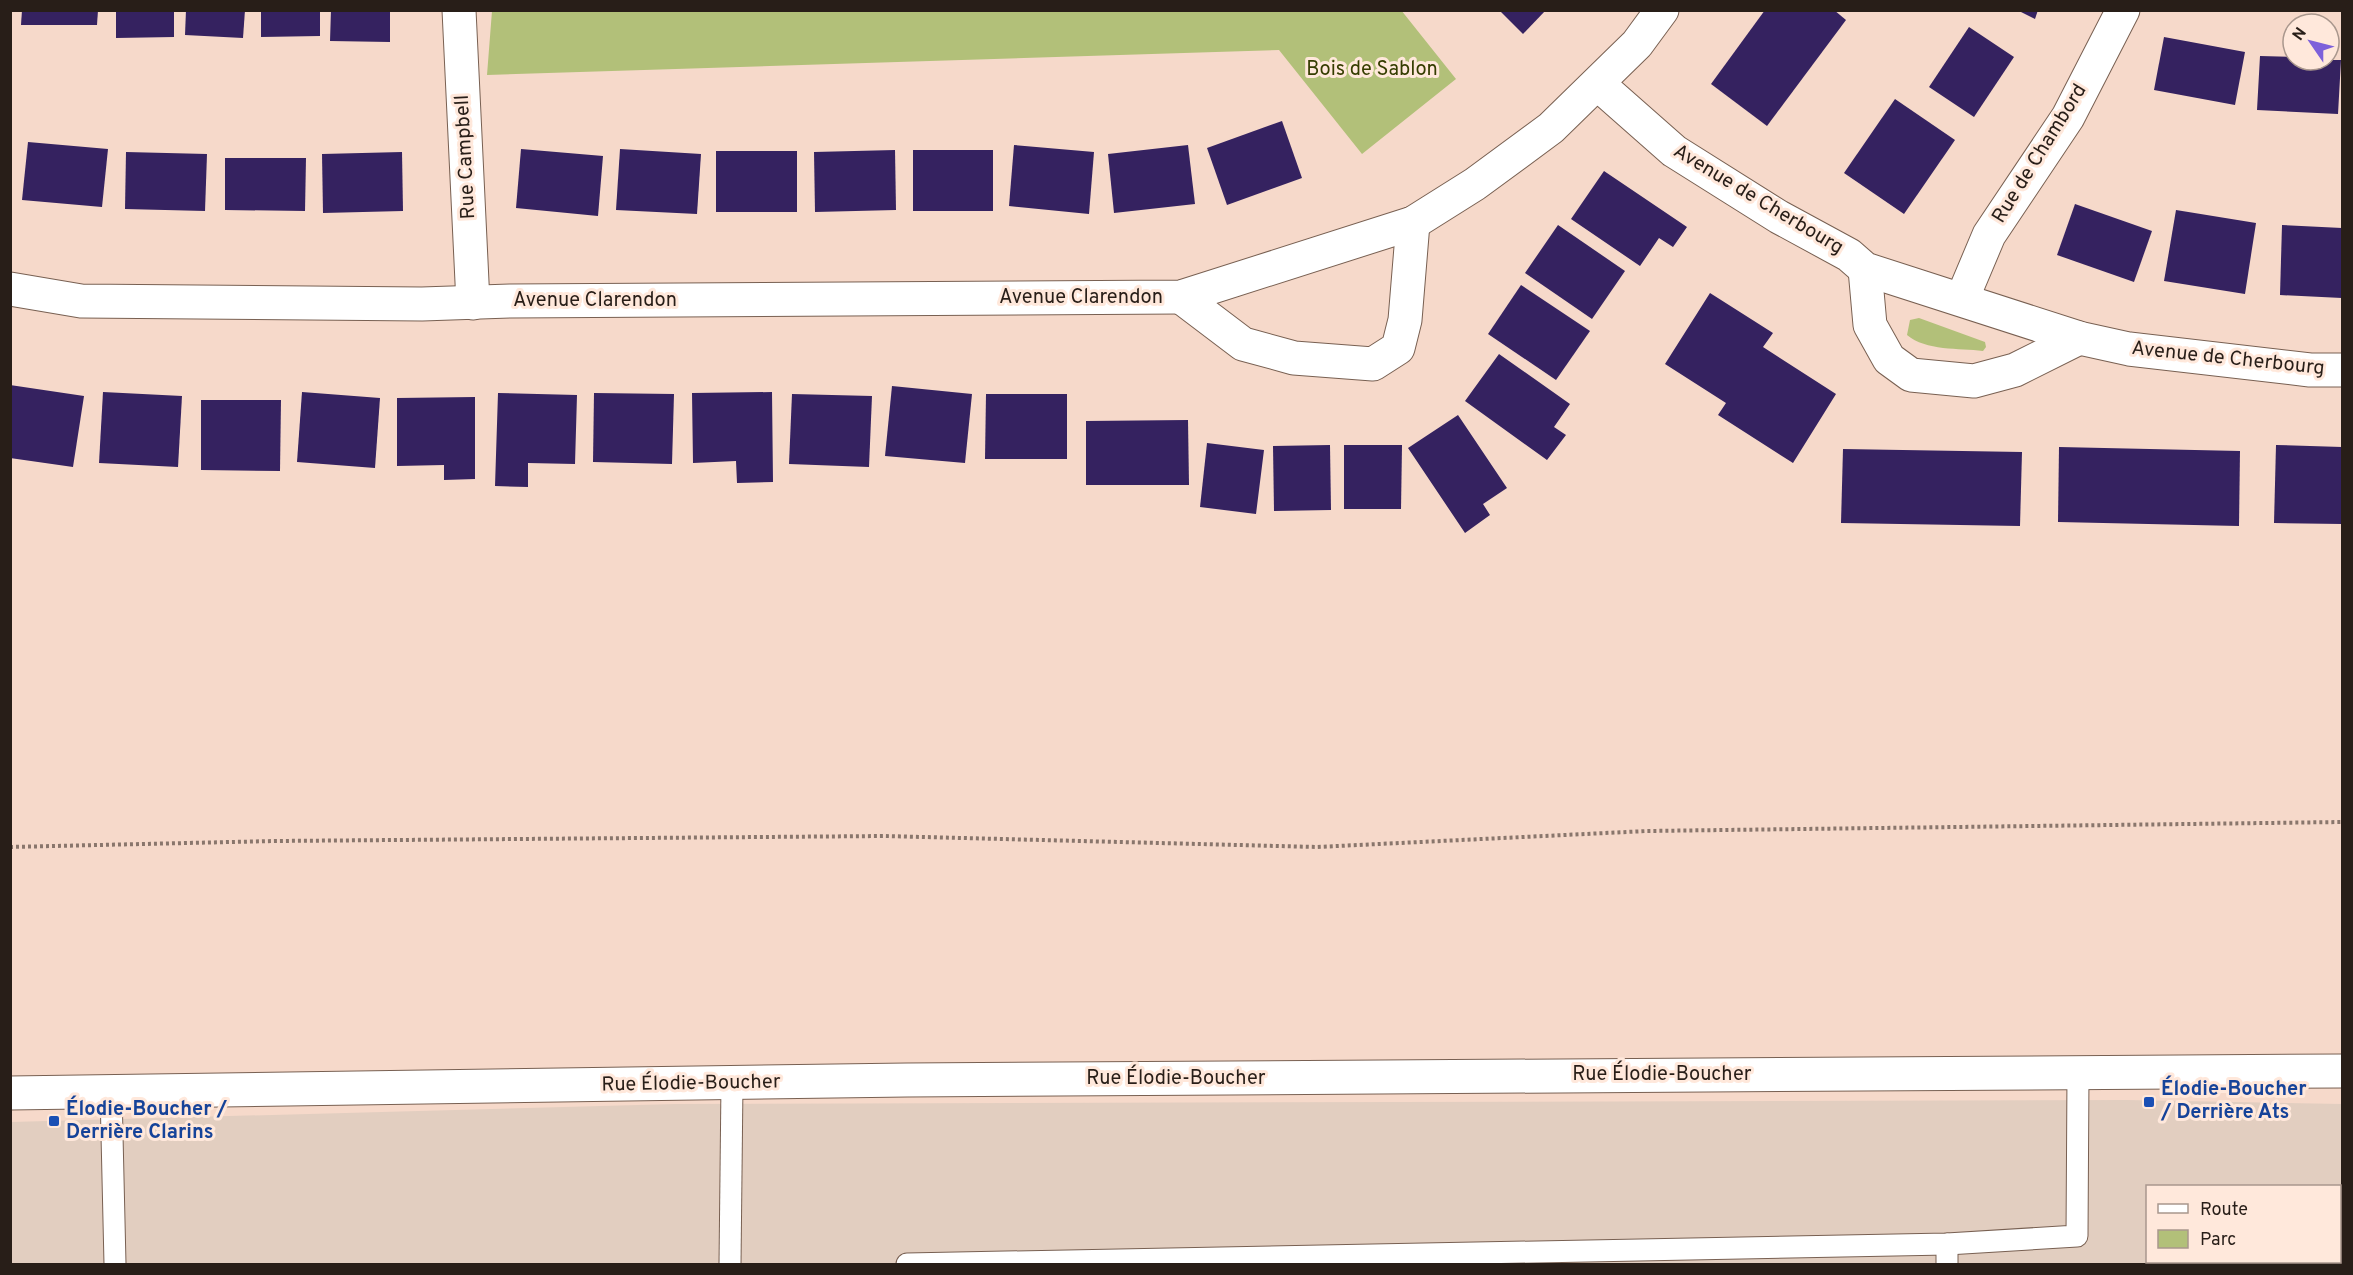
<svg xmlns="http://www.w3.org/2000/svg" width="2353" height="1275" font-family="Overpass,sans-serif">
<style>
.industrial{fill:#e2cec0;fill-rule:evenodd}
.green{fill:#b2c079}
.building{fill:#352260}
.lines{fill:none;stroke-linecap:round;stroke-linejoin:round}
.service-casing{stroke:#786052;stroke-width:23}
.minor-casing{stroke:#786052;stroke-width:35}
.path{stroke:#89766c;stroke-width:4;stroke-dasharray:3 3;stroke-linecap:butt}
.service{stroke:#fff;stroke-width:21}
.minor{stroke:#fff;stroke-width:33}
.transit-dot{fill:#1a4fb4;stroke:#ffe8db;stroke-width:2}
.labels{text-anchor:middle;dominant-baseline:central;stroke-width:6;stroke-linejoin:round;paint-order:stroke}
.park-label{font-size:20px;fill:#353d00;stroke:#ffe8db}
.street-label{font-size:20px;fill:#281e18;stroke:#ffe8db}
.transit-label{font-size:20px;font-weight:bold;fill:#164399;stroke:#ffe8db;text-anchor:start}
</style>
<rect width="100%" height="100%" fill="#f6d9ca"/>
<path class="industrial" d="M 2126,1100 L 2342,1104 L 2342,1264 L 11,1264 L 11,1122 L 675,1104 ZM 2148,1186 L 2340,1186 L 2340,1262 L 2148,1262 Z"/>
<g class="green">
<path d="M 1401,10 L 1456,79 L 1362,154 L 1279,50 L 487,75 L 492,11 Z"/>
<path d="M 1919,318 L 1985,342 L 1986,347 L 1983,351 C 1959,348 1926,351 1907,335 L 1910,320 Z"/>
</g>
<g class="building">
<path d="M 22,10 L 98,10 L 97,25 L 21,25 Z"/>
<path d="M 116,10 L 174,10 L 174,37 L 116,38 Z"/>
<path d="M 186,10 L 245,10 L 243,38 L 185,35 Z"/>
<path d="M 261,10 L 320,10 L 320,36 L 261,37 Z"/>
<path d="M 331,10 L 390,10 L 390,42 L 330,41 Z"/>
<path d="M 1499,10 L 1546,10 L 1523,34 Z"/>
<path d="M 1765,10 L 1834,10 L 1846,20 L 1767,126 L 1711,84 Z"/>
<path d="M 2017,10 L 2038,10 L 2035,19 Z"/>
<path d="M 1969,27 L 2014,57 L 1974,117 L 1929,87 Z"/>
<path d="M 2164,37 L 2245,52 L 2235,105 L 2154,90 Z"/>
<path d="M 2260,56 L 2293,57 L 2293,60 L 2341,60 L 2338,114 L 2257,110 Z"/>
<path d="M 1895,99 L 1955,140 L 1904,214 L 1844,173 Z"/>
<path d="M 1282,121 L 1302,178 L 1227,205 L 1207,148 Z"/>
<path d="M 28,142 L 108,149 L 102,207 L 22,200 Z"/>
<path d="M 1014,145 L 1094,152 L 1089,214 L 1009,206 Z"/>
<path d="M 1188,145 L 1195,204 L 1114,213 L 1108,154 Z"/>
<path d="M 521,149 L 603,156 L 598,216 L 516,208 Z"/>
<path d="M 620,149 L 701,154 L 697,214 L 616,210 Z"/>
<path d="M 895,150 L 896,210 L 815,212 L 814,152 Z"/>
<rect x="913" y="150" width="80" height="61"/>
<rect x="716" y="151" width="81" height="61"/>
<path d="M 126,152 L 207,154 L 205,211 L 125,209 Z"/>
<path d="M 402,152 L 403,211 L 323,213 L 322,154 Z"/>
<path d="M 225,158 L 306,158 L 305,211 L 225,210 Z"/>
<path d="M 1604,171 L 1687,227 L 1673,247 L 1659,238 L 1640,266 L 1571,219 Z"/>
<path d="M 2075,204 L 2152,231 L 2134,282 L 2057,255 Z"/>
<path d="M 2176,210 L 2256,223 L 2245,294 L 2164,281 Z"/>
<path d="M 1558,225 L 1625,271 L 1592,319 L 1525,273 Z"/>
<path d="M 2282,225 L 2342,228 L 2342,298 L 2280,295 Z"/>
<path d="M 1521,285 L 1590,331 L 1556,380 L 1488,334 Z"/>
<path d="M 1710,293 L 1773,333 L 1763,347 L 1836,394 L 1793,463 L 1718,415 L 1726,403 L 1665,364 Z"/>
<path d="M 1499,354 L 1570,404 L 1554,427 L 1566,435 L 1547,460 L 1465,401 Z"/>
<path d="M 10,385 L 84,396 L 73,467 L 10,458 Z"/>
<path d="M 892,386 L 972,394 L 965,463 L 885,456 Z"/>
<path d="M 103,392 L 182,396 L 178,467 L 99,463 Z"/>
<path d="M 302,392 L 380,398 L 375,468 L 297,462 Z"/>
<path d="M 772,392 L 773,482 L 737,483 L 736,461 L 693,463 L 692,393 Z"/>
<path d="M 498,393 L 577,395 L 575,464 L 528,463 L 528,487 L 495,486 Z"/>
<path d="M 594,393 L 674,394 L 672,464 L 593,462 Z"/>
<path d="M 792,394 L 872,396 L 869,467 L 789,464 Z"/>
<path d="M 986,394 L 1067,394 L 1067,459 L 985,459 Z"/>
<path d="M 475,397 L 475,479 L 444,480 L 444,465 L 397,466 L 397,398 Z"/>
<path d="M 201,400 L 281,400 L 280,471 L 201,470 Z"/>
<path d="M 1458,415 L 1507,488 L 1483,504 L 1490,515 L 1465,533 L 1408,448 Z"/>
<path d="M 1188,420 L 1189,485 L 1086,485 L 1086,421 Z"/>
<path d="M 1207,443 L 1264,450 L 1256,514 L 1200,507 Z"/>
<path d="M 1330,445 L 1331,510 L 1274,511 L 1273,446 Z"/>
<path d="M 1344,445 L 1402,445 L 1401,509 L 1344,509 Z"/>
<path d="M 2276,445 L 2342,447 L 2342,524 L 2274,523 Z"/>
<path d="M 2059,447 L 2240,451 L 2239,526 L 2058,522 Z"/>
<path d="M 1843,449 L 2022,452 L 2020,526 L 1841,523 Z"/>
</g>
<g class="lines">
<g class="service-casing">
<g id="service">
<path d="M 111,1092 L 115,1264"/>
<path d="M 1947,1244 L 1947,1264"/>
<path d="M 730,1264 L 732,1083"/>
<path d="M 907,1264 L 1947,1244 L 2077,1236 L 2078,1074"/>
</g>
</g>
<g class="minor-casing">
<g id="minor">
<path d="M 459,10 L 473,303"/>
<path d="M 1598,84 L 1674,151 L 1779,217 L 1849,255 L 1865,269 L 2079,338 L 2129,349 L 2310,370 L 2342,370"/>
<path d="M 1865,269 L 1870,325 L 1889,359 L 1911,375 L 1974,381 L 2015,370 L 2079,338"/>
<path d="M 10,289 L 81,301 L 422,304 L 510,301 L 1181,297 L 1413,223 L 1475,184 L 1551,128 L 1637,44 L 1662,10"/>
<path d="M 1181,297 L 1243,344 L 1294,358 L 1373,364 L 1398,348 L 1405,320 L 1413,223"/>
<path d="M 1962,299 L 1989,235 L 2068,117 L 2123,10"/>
<path d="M 10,1093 L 907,1080 L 2342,1071"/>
</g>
</g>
<path class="path" d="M 10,847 L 275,841 L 884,836 L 1317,847 L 1647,831 L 2342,822"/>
<use href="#service" class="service"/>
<use href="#minor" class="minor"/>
</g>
<g class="transit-dot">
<rect x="2143" y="1096" width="12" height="12" rx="3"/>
<rect x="48" y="1115" width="12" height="12" rx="3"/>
</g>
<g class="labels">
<g class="park-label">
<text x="1372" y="70">Bois de Sablon</text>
</g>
<g class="street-label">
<text transform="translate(2040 154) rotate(-58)">Rue de Chambord</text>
<text transform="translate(466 157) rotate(-93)">Rue Campbell</text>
<text transform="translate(1758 200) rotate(31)">Avenue de Cherbourg</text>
<text x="1081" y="298">Avenue Clarendon</text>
<text x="595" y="301">Avenue Clarendon</text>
<text transform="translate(2228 359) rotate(6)">Avenue de Cherbourg</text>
<text x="1662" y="1075">Rue Élodie-Boucher</text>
<text x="1176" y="1079">Rue Élodie-Boucher</text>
<text transform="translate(691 1084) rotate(-1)">Rue Élodie-Boucher</text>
</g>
<g class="transit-label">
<text x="2161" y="1090">Élodie-Boucher<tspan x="2161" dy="23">/ Derrière Ats</tspan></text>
<text x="66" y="1110">Élodie-Boucher /<tspan x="66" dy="23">Derrière Clarins</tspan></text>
</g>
</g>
<rect width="2353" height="1275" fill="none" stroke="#281e18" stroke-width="24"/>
<rect x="2146" y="1185" width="195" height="78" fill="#ffe8db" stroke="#a9978d" stroke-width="1.5"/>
<rect x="2158" y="1204" width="30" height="9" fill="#ffffff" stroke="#a9978d" stroke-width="1.5"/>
<text x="2200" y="1215" font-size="18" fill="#281e18">Route</text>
<rect x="2158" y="1230" width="30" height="18" fill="#b2c079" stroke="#a9978d" stroke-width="1.5"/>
<text x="2200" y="1245" font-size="18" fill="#281e18">Parc</text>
<g transform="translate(2311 42) rotate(305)"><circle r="28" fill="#ffe8db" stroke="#a9978d" stroke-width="1.5"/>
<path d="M0-4.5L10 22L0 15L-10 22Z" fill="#7d60da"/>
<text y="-9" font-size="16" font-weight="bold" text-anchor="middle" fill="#281e18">N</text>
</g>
</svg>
